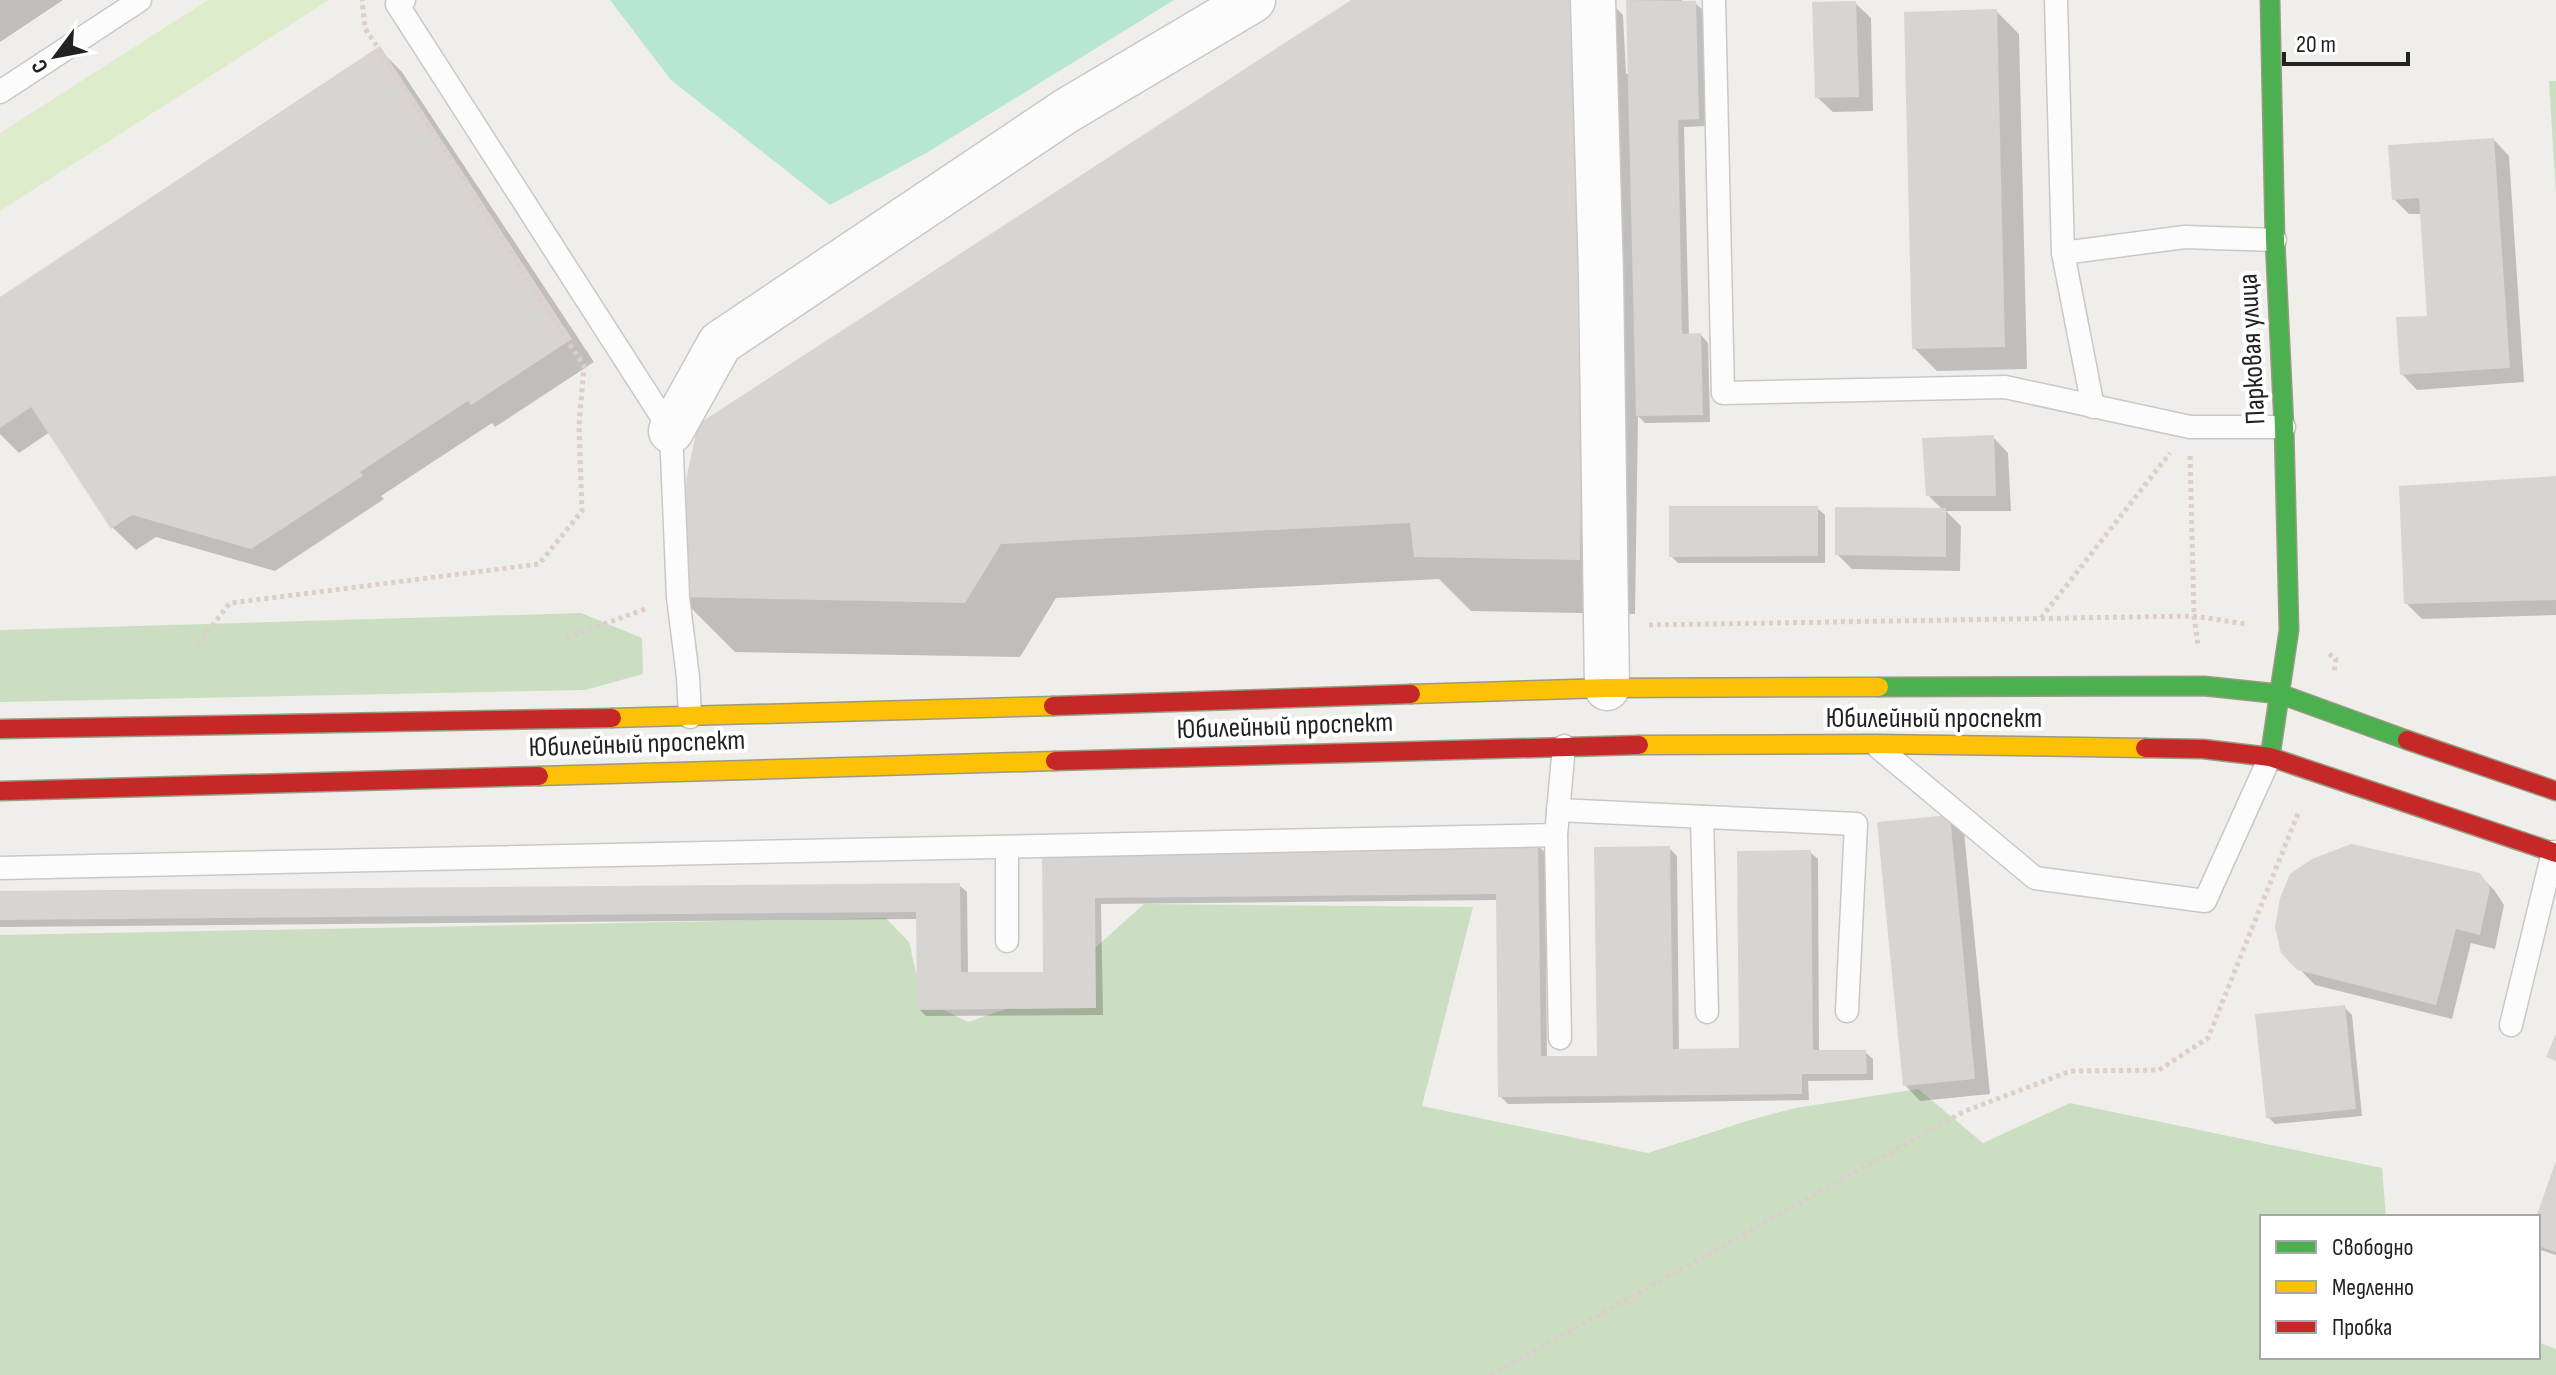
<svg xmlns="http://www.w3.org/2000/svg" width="2556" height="1375" font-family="'Sofia Sans Condensed',sans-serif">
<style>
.grass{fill:#ddeccb}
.forest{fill:#cbdec1}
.pitch{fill:#b7e6d2}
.shadow{fill:#0003}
.building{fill:#d7d4d2}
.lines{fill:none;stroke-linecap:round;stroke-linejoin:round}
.lane-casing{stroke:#c9c8c7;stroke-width:25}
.street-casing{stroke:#c9c8c7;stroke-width:47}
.fast-casing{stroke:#999a82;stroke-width:21}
.slow-casing{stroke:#999a82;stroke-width:21}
.jam-casing{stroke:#999a82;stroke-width:21}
.path{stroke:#dccecd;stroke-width:5;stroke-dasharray:4 4;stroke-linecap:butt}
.lane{stroke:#fdfcfc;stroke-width:22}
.street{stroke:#fdfcfc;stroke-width:44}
.fast{stroke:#4caf50;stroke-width:18}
.slow{stroke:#ffc107;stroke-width:18}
.jam{stroke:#c62828;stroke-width:18}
.labels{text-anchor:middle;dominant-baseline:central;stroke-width:8;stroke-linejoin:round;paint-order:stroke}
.street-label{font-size:28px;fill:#222;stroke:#fff}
</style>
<rect width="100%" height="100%" fill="#f0eeeb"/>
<path class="grass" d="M 208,0 L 329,0 L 0,211 L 0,133 Z"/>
<g class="forest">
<path d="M 2549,81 L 2556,81 L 2556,194 Z"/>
<path d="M 581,613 L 642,638 L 643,674 L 585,690 L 0,702 L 0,630 Z"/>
<path d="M 1144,904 L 1473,907 L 1422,1106 L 1648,1153 L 1750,1120 L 1795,1108 L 1918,1089 L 1983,1143 L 2070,1103 L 2382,1168 L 2386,1217 L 2262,1217 L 2262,1357 L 2538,1357 L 2538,1342 L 2556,1349 L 2556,1375 L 0,1375 L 0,935 L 886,918 L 909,942 L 922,999 L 968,1022 L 1040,997 Z"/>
</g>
<path class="pitch" d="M 610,0 L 1174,0 L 928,152 L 830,205 L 671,80 Z"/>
<g class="shadow">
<path d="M 0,0 L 63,0 L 0,42 Z"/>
<path d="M 1355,0 L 1608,0 L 1623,15 L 1626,74 L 1630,74 L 1628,0 L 1682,0 L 1682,3 L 1695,3 L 1703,10 L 1706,126 L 1684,127 L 1689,336 L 1701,335 L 1708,343 L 1710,422 L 1645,423 L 1638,416 L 1635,614 L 1471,611 L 1439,579 L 1056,598 L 1020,657 L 735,652 L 680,597 Z"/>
<path d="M 1855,3 L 1871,18 L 1873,111 L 1833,112 L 1817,97 Z"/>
<path d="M 1996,11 L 2019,34 L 2027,369 L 1937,371 L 1914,348 Z"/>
<path d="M 379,49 L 402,72 L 594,362 L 495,427 L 492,423 L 381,496 L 384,499 L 275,571 L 156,537 L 136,550 L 113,528 L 50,432 L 19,453 L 0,434 L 0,299 Z"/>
<path d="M 2494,140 L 2509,156 L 2524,382 L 2417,390 L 2402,374 L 2429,318 L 2422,214 L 2409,214 L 2394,199 Z"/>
<path d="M 1993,437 L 2008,453 L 2011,511 L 1946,511 L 1961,526 L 1960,571 L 1852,569 L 1837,554 L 1943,510 L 1928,495 Z"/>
<path d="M 2556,478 L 2556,615 L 2422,619 L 2406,603 Z"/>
<path d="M 1817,508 L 1825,515 L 1825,563 L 1678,563 L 1671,556 Z"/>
<path d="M 1949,817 L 1964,832 L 1990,1094 L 1920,1101 L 1905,1085 Z"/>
<path d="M 1537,845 L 1545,852 L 1547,1058 L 1599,1058 L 1669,848 L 1677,856 L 1679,1051 L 1741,1050 L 1810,852 L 1818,859 L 1819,1052 L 1865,1052 L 1873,1059 L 1873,1080 L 1808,1081 L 1809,1100 L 1508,1104 L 1500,1096 L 1498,900 L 1101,904 L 1103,1015 L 926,1016 L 919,1009 L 918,919 L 0,927 L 0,893 L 959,885 L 967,892 L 968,974 L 1045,974 L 1044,849 Z"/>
<path d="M 2479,875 L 2495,891 L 2504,905 L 2495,949 L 2471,943 L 2452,1019 L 2315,985 L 2283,952 Z"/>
<path d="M 2344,1007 L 2352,1015 L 2362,1116 L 2275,1124 L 2268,1117 Z"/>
<path d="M 2556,1165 L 2556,1255 L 2538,1249 L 2538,1217 Z"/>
</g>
<g class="building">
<path d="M 1351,0 L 1571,0 L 1585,240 L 1580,560 L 1414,557 L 1410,523 L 1001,544 L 965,603 L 678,597 L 687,475 L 698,424 Z"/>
<path d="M 1626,0 L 1696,1 L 1699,119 L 1678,120 L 1682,334 L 1701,333 L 1703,415 L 1636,416 Z"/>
<path d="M 1856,1 L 1859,97 L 1815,98 L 1812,2 Z"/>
<path d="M 1997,9 L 2005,347 L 1912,349 L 1904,12 Z"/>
<path d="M 380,46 L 572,339 L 471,405 L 468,401 L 360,472 L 363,476 L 251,549 L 132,515 L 111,529 L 31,407 L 0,428 L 0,297 Z"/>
<path d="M 2494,138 L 2510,368 L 2400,375 L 2396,317 L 2427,316 L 2419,198 L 2392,200 L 2388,145 Z"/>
<path d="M 1994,435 L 1996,496 L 1926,496 L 1922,438 Z"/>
<path d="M 2556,476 L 2556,600 L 2404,604 L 2399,486 Z"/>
<path d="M 1669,506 L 1818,506 L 1818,556 L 1669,557 Z"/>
<path d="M 1835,507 L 1946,508 L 1946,557 L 1835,555 Z"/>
<path d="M 1950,815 L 1975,1079 L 1903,1086 L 1877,822 Z"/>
<path d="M 1538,843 L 1541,1056 L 1597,1056 L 1594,847 L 1670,846 L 1673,1049 L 1739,1048 L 1737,851 L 1811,850 L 1813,1050 L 1866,1050 L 1867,1074 L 1802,1074 L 1802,1094 L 1498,1097 L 1496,894 L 1095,898 L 1096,1008 L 917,1010 L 916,912 L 0,920 L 0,891 L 960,883 L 961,972 L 1043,972 L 1042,847 Z"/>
<path d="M 2351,844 L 2480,873 L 2490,888 L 2480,935 L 2456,929 L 2436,1005 L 2297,970 L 2281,953 L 2275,927 L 2280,898 L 2290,874 L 2312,859 Z"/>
<path d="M 2345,1005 L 2356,1109 L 2266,1118 L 2255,1014 Z"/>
<path d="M 2556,1034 L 2556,1061 L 2546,1057 Z"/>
<path d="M 2556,1161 L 2556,1252 L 2538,1246 L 2538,1217 L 2536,1217 Z"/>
</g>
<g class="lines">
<g class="lane-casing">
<g id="lane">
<path d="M 404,0 L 397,4 L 671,431 L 678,597 L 688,677 L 690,717"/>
<path d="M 1714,0 L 1723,393 L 2005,387 L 2190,427 L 2284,427"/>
<path d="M 2056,0 L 2063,253"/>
<path d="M 0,92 L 140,0"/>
<path d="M 2093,407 L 2063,253 L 2185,237 L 2275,240"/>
<path d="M 1879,748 L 2035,878 L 2205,901 L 2270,757"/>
<path d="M 1558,810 L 1856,824 L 1847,1011"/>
<path d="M 1702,817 L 1707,1012"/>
<path d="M 1556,835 L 1560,1038"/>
<path d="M 1007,847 L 1007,941"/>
<path d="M 0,868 L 1556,835 L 1564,746"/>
<path d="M 2511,1025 L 2553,852"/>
</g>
</g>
<g class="street-casing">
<g id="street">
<path d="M 1593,0 L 1601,276 L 1607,688"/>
<path d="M 671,431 L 720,343 L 1066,111 L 1253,0"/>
</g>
</g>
<g class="fast-casing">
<g id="fast">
<path d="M 2270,0 L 2275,240 L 2284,427 L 2289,630 L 2270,757"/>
<path d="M 1879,687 L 2204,686 L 2280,694 L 2407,740"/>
</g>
</g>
<g class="slow-casing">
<g id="slow">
<path d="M 1411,694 L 1607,688 L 1879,687"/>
<path d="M 612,718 L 1053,706"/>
<path d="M 1639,745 L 1875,744 L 2145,748"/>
<path d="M 539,776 L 1055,761"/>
</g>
</g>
<g class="jam-casing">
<g id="jam">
<path d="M 1053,706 L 1411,694"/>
<path d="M 0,729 L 612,718"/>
<path d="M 2407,740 L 2556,791"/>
<path d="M 2145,748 L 2203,749 L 2270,757 L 2556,853"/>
<path d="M 1055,761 L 1639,745"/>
<path d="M 0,791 L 539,776"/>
</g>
</g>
<g class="path">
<path d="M 2190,456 L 2194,616 L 2198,646"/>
<path d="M 2041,618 L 2170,453"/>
<path d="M 1649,625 L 2194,616 L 2246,624"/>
<path d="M 566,638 L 648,608"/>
<path d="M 197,645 L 230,603 L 539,564 L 582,511 L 579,426 L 584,366 L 365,28 L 362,0"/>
<path d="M 2329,654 L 2336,659 L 2334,672"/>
<path d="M 1491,1375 L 1965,1111 L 2071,1071 L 2159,1070 L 2208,1038 L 2299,811"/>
</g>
<use href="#lane" class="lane"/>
<use href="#street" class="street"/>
<use href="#fast" class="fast"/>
<use href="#slow" class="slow"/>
<use href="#jam" class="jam"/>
</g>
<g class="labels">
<g class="street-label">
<text transform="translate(2252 349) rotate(-93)">Парковая улица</text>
<text x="1934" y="718">Юбилейный проспект</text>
<text transform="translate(1285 726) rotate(-2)">Юбилейный проспект</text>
<text transform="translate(637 744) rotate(-2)">Юбилейный проспект</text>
</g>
</g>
<rect x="2260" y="1215" width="280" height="144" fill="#ffffff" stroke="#a7a7a7" stroke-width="2"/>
<rect x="2276" y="1241" width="40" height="12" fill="#4caf50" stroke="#a7a7a7" stroke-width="2"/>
<text x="2332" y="1255" font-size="24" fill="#222222">Свободно</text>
<rect x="2276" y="1281" width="40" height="12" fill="#ffc107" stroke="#a7a7a7" stroke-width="2"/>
<text x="2332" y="1295" font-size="24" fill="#222222">Медленно</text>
<rect x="2276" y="1321" width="40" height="12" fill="#c62828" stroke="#a7a7a7" stroke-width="2"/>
<text x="2332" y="1335" font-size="24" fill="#222222">Пробка</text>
<g transform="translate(56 56) rotate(238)" stroke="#ffffff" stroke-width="6" paint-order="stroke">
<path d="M0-6L14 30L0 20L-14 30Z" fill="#222222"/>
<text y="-12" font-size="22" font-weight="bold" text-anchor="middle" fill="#222222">С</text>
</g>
<path d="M2284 52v12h124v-12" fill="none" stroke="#222222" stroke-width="4"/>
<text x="2296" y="52" font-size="24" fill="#222222" stroke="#ffffff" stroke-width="6" paint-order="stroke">20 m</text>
</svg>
